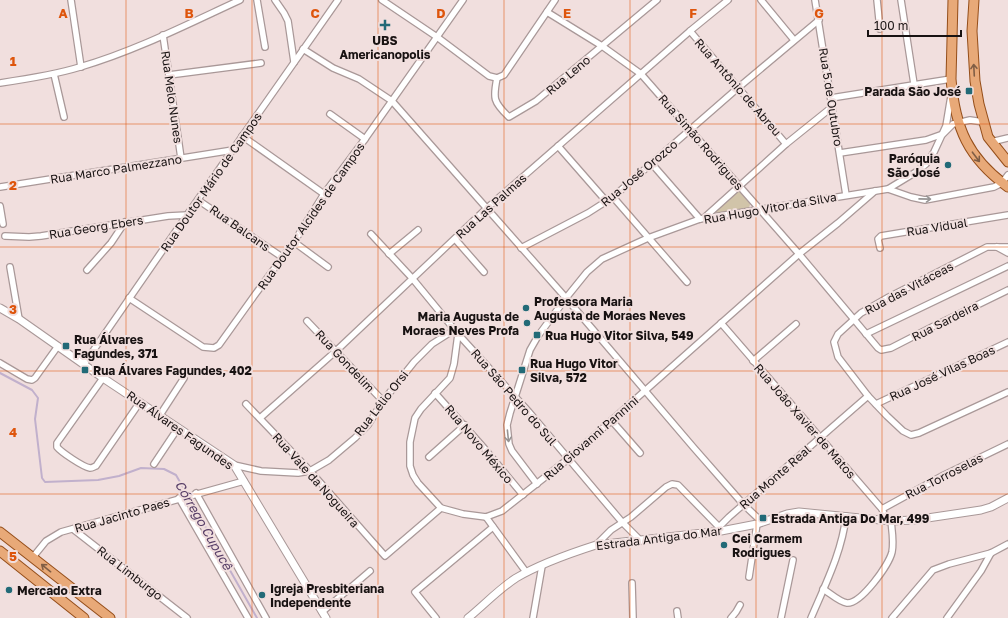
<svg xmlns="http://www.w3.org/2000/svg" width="1008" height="618" font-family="'Golos Text',sans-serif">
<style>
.green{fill:#d1c4a9}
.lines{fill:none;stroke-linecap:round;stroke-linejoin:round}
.stream{stroke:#c1b0cc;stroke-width:2}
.minor-casing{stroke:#a99898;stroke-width:8}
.tertiary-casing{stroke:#a99898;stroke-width:9}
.primary-casing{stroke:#954e1a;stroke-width:11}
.minor{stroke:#fff;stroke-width:5.5}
.tertiary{stroke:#fff;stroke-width:7}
.primary{stroke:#e8a978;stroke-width:9}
.oneway{stroke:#805e45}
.oneway2{stroke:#979494}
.grid{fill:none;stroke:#de550c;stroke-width:1;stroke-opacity:0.55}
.poi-dot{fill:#226a77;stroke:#f1dfde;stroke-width:1.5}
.labels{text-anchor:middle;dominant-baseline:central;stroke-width:4;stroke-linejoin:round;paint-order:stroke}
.poi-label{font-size:12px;font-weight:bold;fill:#181212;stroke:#f1dfde;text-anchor:start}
.street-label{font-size:12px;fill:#181212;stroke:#f1dfde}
.water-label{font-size:13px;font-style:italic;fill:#573e67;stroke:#f1dfde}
.grid-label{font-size:13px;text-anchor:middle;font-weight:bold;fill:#de550c;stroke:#f1dfde;stroke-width:4;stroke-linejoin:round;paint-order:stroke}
</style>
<rect width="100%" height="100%" fill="#f1dfde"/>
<path class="green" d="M 736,192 L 741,192 L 750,204 L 749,209 L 718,214 L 715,212 Z"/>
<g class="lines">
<path class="stream" d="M 0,373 L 32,390 L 38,398 L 35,419 L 42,478 L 45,482 L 98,480 L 119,476 L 141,468 L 164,469 L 176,475 L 257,618"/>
<g class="minor-casing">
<g id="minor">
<path d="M 71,0 L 81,67"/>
<path d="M 257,0 L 265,47"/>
<path d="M 275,0 L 284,13 L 288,21 L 294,62"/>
<path d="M 382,0 L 437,37 L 489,76 L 497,78"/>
<path d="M 761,0 L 794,40"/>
<path d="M 815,0 L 846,195"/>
<path d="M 877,0 L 880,29"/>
<path d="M 901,0 L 914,84"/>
<path d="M 547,12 L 602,46 L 641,74 L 799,254 L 878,348 L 881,350 L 891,348 L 930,328 L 1008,290"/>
<path d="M 690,31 L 786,144"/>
<path d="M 163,35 L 181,158"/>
<path d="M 303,49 L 333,68 L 359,79 L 392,101 L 566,298 L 694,448 L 744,505 L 762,522"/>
<path d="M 54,74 L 64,117"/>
<path d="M 169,75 L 261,63"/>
<path d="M 497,78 C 493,98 493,102 509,117 L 536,101 L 657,0"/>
<path d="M 497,78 L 504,75 L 555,0"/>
<path d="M 0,83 C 27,79 54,75 80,67 C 135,51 188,24 240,0"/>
<path d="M 831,98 L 951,79"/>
<path d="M 330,114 L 365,139"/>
<path d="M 242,136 L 324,194"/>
<path d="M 991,142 L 1008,138"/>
<path d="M 558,146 L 607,202"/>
<path d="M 840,153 L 926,140 L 943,134 L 953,124 L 970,120 L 983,122"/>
<path d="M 652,164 L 700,219"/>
<path d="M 0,187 L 233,150"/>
<path d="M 888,189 L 911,197 L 925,200 L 994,187 L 1002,183 L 1008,175"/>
<path d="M 613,197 L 687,282"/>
<path d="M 198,200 L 282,257"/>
<path d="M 0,206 L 3,224"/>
<path d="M 705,217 L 786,144 L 832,107"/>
<path d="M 371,234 L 412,278 L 458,334 L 529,412 L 622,522 L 641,541"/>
<path d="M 5,236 L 29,237 L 41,236 L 168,216 L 187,215"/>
<path d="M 455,239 L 484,272"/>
<path d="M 294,242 L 328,267"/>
<path d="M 997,247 L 1008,253"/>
<path d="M 1008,247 L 987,247 L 889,297 L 861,313 L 838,334 L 834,342 L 838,357 L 868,396 L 887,416 L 903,431 L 911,435 L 919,433 L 1008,392"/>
<path d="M 521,248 L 588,213 L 613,197 L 739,87 L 819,20"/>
<path d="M 880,248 L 878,239 L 881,236 L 1008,215"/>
<path d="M 389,254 L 418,230"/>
<path d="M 10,267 L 19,319"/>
<path d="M 87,270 L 111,243 L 125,222"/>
<path d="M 129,298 L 203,347 L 214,348 L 219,345 L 254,296 L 294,242 L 324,194 L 365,139 L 463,0"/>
<path d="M 307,321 L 383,401"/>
<path d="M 721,323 L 882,509 L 887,521"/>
<path d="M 458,334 L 454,364 L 450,378 L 421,409 L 415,418 L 410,442 L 410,466 L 413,475 L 418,483 L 441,508 L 463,514 L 486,517 L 502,511 L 568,459 L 799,254 L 838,223 L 875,191"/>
<path d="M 866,334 L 1008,266"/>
<path d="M 753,361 L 796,324"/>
<path d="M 0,363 L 27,379 L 32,380 L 35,378 L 58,346"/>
<path d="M 84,364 L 187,215 L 338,0"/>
<path d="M 103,378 L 57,443 L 57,447 C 61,452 83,467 90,468 C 93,468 93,467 96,466 L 140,402"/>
<path d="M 435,393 L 484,448 L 523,495"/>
<path d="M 246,404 L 310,471 L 385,556 L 441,508"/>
<path d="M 876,404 L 1008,342"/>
<path d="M 160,415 L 184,378"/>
<path d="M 260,418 L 336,351 L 486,209 L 690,31 L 728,0"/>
<path d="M 612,421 L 640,453"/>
<path d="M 429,457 L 465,425"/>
<path d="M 154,464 L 178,428"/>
<path d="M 234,465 L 261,471 L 298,473 L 310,471 L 329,460 L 355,438 L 368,425 L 383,401 L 414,362 L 432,344 L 454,330"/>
<path d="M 537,484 L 512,451 L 509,444 L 507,425 L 510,413 L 530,350 L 538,336 L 566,298 L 587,272 L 602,259 L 648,238 L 700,219 L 888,189 L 916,172 L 926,164 L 934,152 L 946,126 L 951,96"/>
<path d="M 196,493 L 266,618"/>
<path d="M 179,498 L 248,618"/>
<path d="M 882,509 L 944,475 L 1008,444"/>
<path d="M 486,517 L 526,572"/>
<path d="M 719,527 L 729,517 L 868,396"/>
<path d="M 73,529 L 187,618"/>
<path d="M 596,545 L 611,530 L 631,517 L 666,487 L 672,484 L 678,485 L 719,527 L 721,531"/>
<path d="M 33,557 L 46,541 L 61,532 L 244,481"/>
<path d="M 749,577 L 757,524"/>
<path d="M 632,583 L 633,618"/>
<path d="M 823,589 C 830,593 839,602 847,603 C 861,604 889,565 892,552 C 894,542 892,531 891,521"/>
<path d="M 677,611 L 678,618"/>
<path d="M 322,612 L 370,571"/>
<path d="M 436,618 L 415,592 L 493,527"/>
<path d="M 533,618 L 542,566"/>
<path d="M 731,618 L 736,612 L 740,605"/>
<path d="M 781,618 L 793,560"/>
<path d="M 811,618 C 825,585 842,552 846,516"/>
<path d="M 892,618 L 933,570 L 949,564 L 991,553 L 1008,544"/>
<path d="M 947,618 L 981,571 L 991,553"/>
</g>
</g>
<g class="tertiary-casing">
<g id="tertiary">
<path d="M 0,308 L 19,319 L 103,378 L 234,465 L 326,618"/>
<path d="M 468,618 C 484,605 499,589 516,578 C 538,565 571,553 596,545 L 721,531 L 757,524 L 787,514 L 799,512 L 891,521 L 914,520 L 981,510 L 991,507 L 1008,498"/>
</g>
</g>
<g class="primary-casing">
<g id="primary">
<path d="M 953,0 L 951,79 C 955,128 968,158 1008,187"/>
<path d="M 974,0 L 972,31 L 975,81 L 979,104 L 988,137 L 1008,162"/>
<path d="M 0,532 L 110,618"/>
<path d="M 0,551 L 84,618"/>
</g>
</g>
<use href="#minor" class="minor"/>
<use href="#tertiary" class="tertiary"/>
<use href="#primary" class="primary"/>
</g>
<defs><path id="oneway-shaft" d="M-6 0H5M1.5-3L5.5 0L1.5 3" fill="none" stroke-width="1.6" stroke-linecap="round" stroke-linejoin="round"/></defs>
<g class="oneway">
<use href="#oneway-shaft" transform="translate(974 70) rotate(-93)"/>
<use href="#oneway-shaft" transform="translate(976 157) rotate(53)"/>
<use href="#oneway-shaft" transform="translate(46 568) rotate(-141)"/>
</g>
<g class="oneway2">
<use href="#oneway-shaft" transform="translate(925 199) rotate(1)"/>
<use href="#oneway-shaft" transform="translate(508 436) rotate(84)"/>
</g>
<path class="grid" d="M 126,0 L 126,618M 252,0 L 252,618M 378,0 L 378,618M 504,0 L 504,618M 630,0 L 630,618M 756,0 L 756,618M 882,0 L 882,618M 0,124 L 1008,124M 0,247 L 1008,247M 0,371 L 1008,371M 0,494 L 1008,494"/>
<g class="poi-dot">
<path d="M383 19h4v4h4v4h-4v4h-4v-4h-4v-4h4z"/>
<rect x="965" y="87" width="8" height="8" rx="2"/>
<circle cx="948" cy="165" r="4"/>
<circle cx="526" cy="308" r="4"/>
<circle cx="527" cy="323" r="4"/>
<rect x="533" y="331" width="8" height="8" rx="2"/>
<rect x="62" y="342" width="8" height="8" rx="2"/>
<rect x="81" y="366" width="8" height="8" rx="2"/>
<rect x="518" y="366" width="8" height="8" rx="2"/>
<rect x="759" y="514" width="8" height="8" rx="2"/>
<circle cx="724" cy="545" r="4"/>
<circle cx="9" cy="590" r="4"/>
<circle cx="262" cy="595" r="4"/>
</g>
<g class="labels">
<g class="poi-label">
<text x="385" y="40" text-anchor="middle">UBS<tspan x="385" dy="14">Americanopolis</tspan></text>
<text x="961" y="91" text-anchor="end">Parada São José</text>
<text x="940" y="158" text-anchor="end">Paróquia<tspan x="940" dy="14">São José</tspan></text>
<text x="534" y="301">Professora Maria<tspan x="534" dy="14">Augusta de Moraes Neves</tspan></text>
<text x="519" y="316" text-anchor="end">Maria Augusta de<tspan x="519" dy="14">Moraes Neves Profa</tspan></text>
<text x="545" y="335">Rua Hugo Vitor Silva, 549</text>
<text x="74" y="339">Rua Álvares<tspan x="74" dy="14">Fagundes, 371</tspan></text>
<text x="530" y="363">Rua Hugo Vitor<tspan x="530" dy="14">Silva, 572</tspan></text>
<text x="93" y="370">Rua Álvares Fagundes, 402</text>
<text x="771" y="518">Estrada Antiga Do Mar, 499</text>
<text x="732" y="538">Cei Carmem<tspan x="732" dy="14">Rodrigues</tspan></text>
<text x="270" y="588">Igreja Presbiteriana<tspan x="270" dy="14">Independente</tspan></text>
<text x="17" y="590">Mercado Extra</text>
</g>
<g class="street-label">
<text transform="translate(568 75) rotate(-40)">Rua Leno</text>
<text transform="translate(738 87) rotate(49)">Rua Antônio de Abreu</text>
<text transform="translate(172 97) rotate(82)">Rua Melo Nunes</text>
<text transform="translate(831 97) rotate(81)">Rua 5 de Outubro</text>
<text transform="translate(701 142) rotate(49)">Rua Simão Rodrigues</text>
<text transform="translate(116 169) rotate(-9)">Rua Marco Palmezzano</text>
<text transform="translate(639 173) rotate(-40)">Rua José Orozco</text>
<text transform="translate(211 182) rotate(-55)">Rua Doutor Mário de Campos</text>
<text transform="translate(491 206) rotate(-42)">Rua Las Palmas</text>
<text transform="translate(770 208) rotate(-10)">Rua Hugo Vitor da Silva</text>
<text transform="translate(311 216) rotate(-55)">Rua Doutor Alcides de Campos</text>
<text transform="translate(96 227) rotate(-9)">Rua Georg Ebers</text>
<text transform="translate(937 227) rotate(-9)">Rua Vidual</text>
<text transform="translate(240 228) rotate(35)">Rua Balcans</text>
<text transform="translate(909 288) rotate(-28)">Rua das Vitáceas</text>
<text transform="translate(945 321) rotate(-27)">Rua Sardeira</text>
<text transform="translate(345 361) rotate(47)">Rua Gondelim</text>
<text transform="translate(942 373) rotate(-25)">Rua José Vilas Boas</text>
<text transform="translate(514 397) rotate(49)">Rua São Pedro do Sul</text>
<text transform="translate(381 403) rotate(-52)">Rua Lélio Orsi</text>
<text transform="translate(805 421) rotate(49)">Rua João Xavier de Matos</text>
<text transform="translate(180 430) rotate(35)">Rua Álvares Fagundes</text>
<text transform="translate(591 438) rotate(-41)">Rua Giovanni Pannini</text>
<text transform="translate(479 444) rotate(50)">Rua Novo México</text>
<text transform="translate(944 476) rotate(-27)">Rua Torroselas</text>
<text transform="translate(775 477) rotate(-41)">Rua Monte Real</text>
<text transform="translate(316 480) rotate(48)">Rua Vale da Nogueira</text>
<text transform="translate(122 515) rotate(-16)">Rua Jacinto Paes</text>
<text transform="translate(659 538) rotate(-7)">Estrada Antiga do Mar</text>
<text transform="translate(130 573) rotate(38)">Rua Limburgo</text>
</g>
<g class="water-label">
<text transform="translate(204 525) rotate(60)">Córrego Cupucê</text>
</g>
</g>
<g class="grid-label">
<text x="63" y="18">A</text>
<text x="189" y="18">B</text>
<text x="315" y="18">C</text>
<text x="441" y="18">D</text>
<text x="567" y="18">E</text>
<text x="693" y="18">F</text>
<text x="819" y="18">G</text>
<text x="13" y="66">1</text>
<text x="13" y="190">2</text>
<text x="13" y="314">3</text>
<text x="13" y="437">4</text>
<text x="13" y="561">5</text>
</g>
<path d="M868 30v6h93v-6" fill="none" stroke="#181212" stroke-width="2"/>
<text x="874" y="30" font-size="12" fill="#181212" stroke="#f1dfde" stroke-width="3" paint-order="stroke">100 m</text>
</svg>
